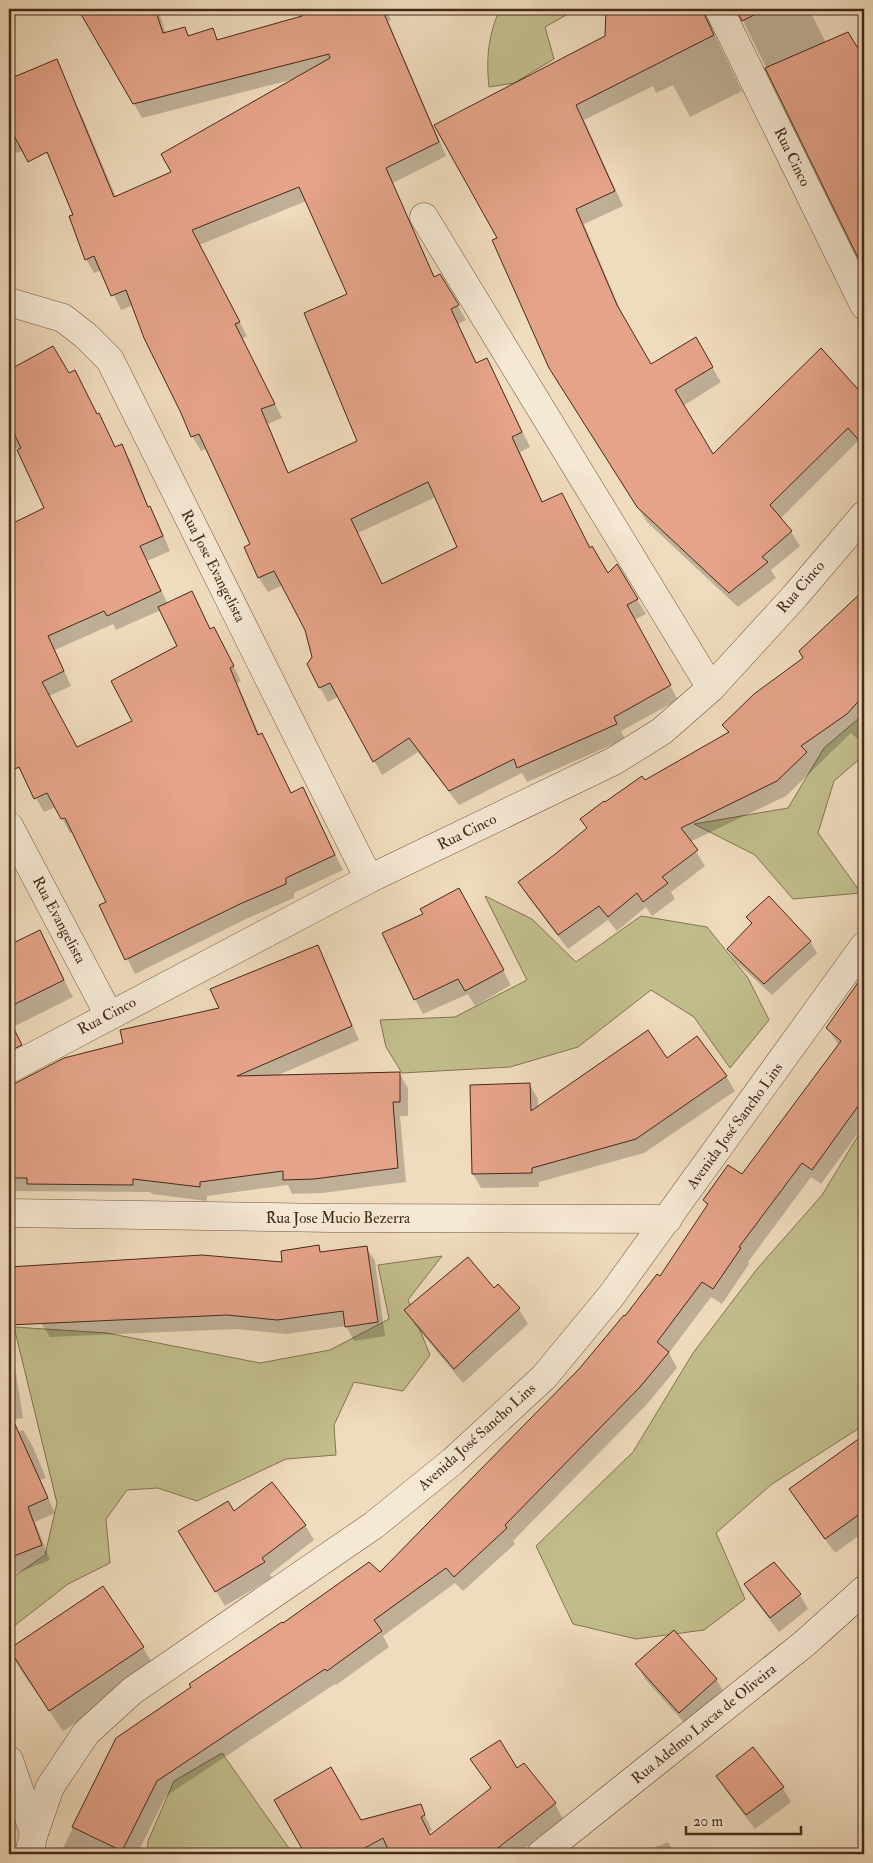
<svg xmlns="http://www.w3.org/2000/svg" width="873" height="1863" font-family="'IM FELL Double Pica',serif">
<style>
.green{fill:#c1be8c;stroke:#837452}
.shadow{fill:#0003;fill-rule:evenodd}
.building{fill:#e5a389;stroke:#452918;fill-rule:evenodd}
.lines{fill:none;stroke-linecap:round;stroke-linejoin:round}
.street-casing{stroke:#705641;stroke-width:29}
.secondary-casing{stroke:#452918;stroke-width:29}
.street{stroke:#f5e8d4;stroke-width:28}
.secondary{stroke:#f5e8d4;stroke-width:28}
.labels{text-anchor:middle;dominant-baseline:central;stroke-width:4;stroke-linejoin:round;paint-order:stroke}
.street-label{font-size:15px;fill:#452918;stroke:#f5e8d4}
</style>
<rect width="100%" height="100%" fill="#efdbbd"/>
<filter id="stains"><feTurbulence type="fractalNoise" baseFrequency=".004" numOctaves="4"/><feColorMatrix values="0 0 0 0 .2 0 0 0 0 .09 0 0 0 0 .02 0 0 0 .5 -.17"/></filter>
<radialGradient id="worn" r=".72"><stop offset=".6" stop-color="#630" stop-opacity="0"/><stop offset="1" stop-color="#630" stop-opacity=".3"/></radialGradient>
<g class="green">
<path d="M 500,9 L 577,9 L 545,27 L 554,59 L 514,83 L 489,87 C 486,58 488,36 500,9 Z"/>
<path d="M 864,714 L 864,755 L 834,781 L 818,833 L 861,893 L 793,899 L 755,855 L 694,824 L 788,808 L 824,748 Z"/>
<path d="M 485,896 L 532,919 L 576,962 L 641,916 L 707,927 L 748,978 L 769,1020 L 730,1068 L 694,1017 L 651,990 L 578,1047 L 510,1067 L 402,1073 L 386,1047 L 380,1020 L 455,1017 L 527,980 Z"/>
<path d="M 864,1126 L 864,1425 L 772,1484 L 716,1533 L 745,1599 L 704,1630 L 636,1639 L 573,1624 L 536,1546 L 633,1452 L 693,1353 L 757,1269 L 822,1195 Z"/>
<path d="M 442,1256 L 408,1300 L 430,1355 L 403,1391 L 354,1382 L 334,1425 L 336,1455 L 286,1459 L 197,1501 L 158,1488 L 127,1490 L 106,1519 L 110,1563 L 68,1584 L 9,1630 L 9,1580 L 45,1555 L 57,1503 L 14,1327 L 107,1333 L 260,1363 L 330,1350 L 389,1319 L 378,1265 Z"/>
<path d="M 222,1753 L 293,1854 L 147,1854 L 148,1841 L 174,1781 Z"/>
</g>
<g class="shadow">
<path d="M 80,9 L 158,9 L 166,34 L 185,28 L 190,37 L 212,30 L 219,41 L 304,17 L 302,9 L 386,9 L 391,20 L 388,21 L 446,156 L 393,183 L 435,278 L 440,275 L 466,320 L 458,324 L 477,364 L 494,374 L 530,447 L 520,452 L 543,503 L 590,549 L 608,575 L 617,566 L 646,614 L 634,620 L 678,700 L 621,731 L 625,739 L 527,782 L 522,773 L 459,805 L 418,752 L 382,775 L 339,696 L 328,702 L 320,688 L 306,630 L 283,585 L 268,592 L 259,578 L 245,548 L 252,545 L 207,448 L 201,451 L 192,436 L 133,305 L 121,310 L 102,270 L 94,273 L 86,259 L 74,215 L 74,101 L 82,116 L 116,197 L 173,173 L 294,79 L 142,118 ZM 306,201 L 349,295 L 359,441 L 289,474 L 268,424 L 282,418 L 242,339 L 247,336 L 199,245 ZM 436,497 L 459,547 L 383,586 L 358,533 Z"/>
<path d="M 607,9 L 725,9 L 711,24 L 713,32 L 742,91 L 690,117 L 673,85 L 656,93 L 653,86 L 584,120 L 623,206 L 584,224 L 625,321 L 650,366 L 695,339 L 721,382 L 683,406 L 713,456 L 821,350 L 864,398 L 864,450 L 857,442 L 780,519 L 791,532 L 800,546 L 771,570 L 776,578 L 738,607 L 647,522 L 559,383 L 499,238 L 606,37 Z"/>
<path d="M 731,9 L 809,9 L 826,43 L 848,33 L 864,61 L 864,267 L 740,14 L 737,10 Z"/>
<path d="M 9,92 L 38,146 L 9,155 Z"/>
<path d="M 9,360 L 14,368 L 68,375 L 97,415 L 99,415 L 116,448 L 121,446 L 130,460 L 149,508 L 158,522 L 170,551 L 147,561 L 168,604 L 191,593 L 210,630 L 221,643 L 241,681 L 237,683 L 260,736 L 262,735 L 270,749 L 291,794 L 310,803 L 343,870 L 294,893 L 294,898 L 248,918 L 135,974 L 101,906 L 107,903 L 73,832 L 70,833 L 56,807 L 44,812 L 9,752 L 9,738 L 13,735 L 9,726 L 9,527 L 46,509 L 18,448 L 9,452 ZM 161,610 L 178,647 L 134,722 L 77,749 L 49,696 L 71,686 L 55,650 L 113,624 L 116,630 Z"/>
<path d="M 864,556 L 864,569 L 860,561 Z"/>
<path d="M 864,592 L 864,745 L 851,733 L 786,796 L 690,842 L 705,866 L 671,892 L 675,899 L 652,916 L 646,907 L 617,931 L 608,920 L 568,949 L 528,897 L 520,882 L 587,829 L 581,819 L 729,734 L 723,725 L 805,659 L 801,651 Z"/>
<path d="M 467,904 L 511,985 L 475,1006 L 468,994 L 423,1014 L 415,999 Z"/>
<path d="M 748,918 L 810,941 L 817,953 L 772,995 L 735,961 L 728,949 L 752,925 Z"/>
<path d="M 39,932 L 73,997 L 13,1027 L 18,1037 L 9,1041 L 9,946 Z"/>
<path d="M 317,947 L 325,961 L 359,1040 L 276,1076 L 400,1074 L 408,1088 L 408,1116 L 400,1116 L 406,1182 L 322,1193 L 292,1194 L 288,1185 L 207,1196 L 207,1201 L 152,1194 L 150,1192 L 9,1191 L 9,1086 L 220,1009 Z"/>
<path d="M 864,976 L 864,1097 L 862,1099 L 864,1103 L 864,1125 L 821,1184 L 811,1177 L 748,1262 L 749,1264 L 722,1304 L 711,1297 L 669,1353 L 677,1368 L 648,1403 L 513,1541 L 515,1544 L 463,1591 L 455,1583 L 383,1636 L 389,1647 L 336,1685 L 335,1684 L 166,1796 L 137,1854 L 60,1854 L 117,1739 L 380,1573 L 580,1370 L 660,1278 L 708,1207 L 704,1200 L 742,1176 L 839,1045 L 827,1028 Z"/>
<path d="M 697,1038 L 726,1076 L 735,1091 L 644,1153 L 539,1182 L 539,1187 L 481,1188 L 473,1174 L 471,1086 L 530,1085 L 538,1099 L 538,1107 L 667,1060 Z"/>
<path d="M 318,1247 L 322,1253 L 366,1247 L 375,1261 L 385,1336 L 354,1341 L 346,1326 L 286,1334 L 236,1329 L 50,1337 L 41,1323 L 284,1263 Z"/>
<path d="M 498,1286 L 519,1309 L 528,1324 L 463,1383 L 415,1325 L 406,1310 L 493,1290 Z"/>
<path d="M 9,1347 L 13,1355 L 23,1418 L 9,1420 Z"/>
<path d="M 23,1430 L 32,1445 L 46,1478 L 40,1480 L 55,1513 L 35,1522 L 50,1560 L 9,1576 L 9,1436 Z"/>
<path d="M 864,1437 L 864,1532 L 835,1553 L 800,1505 L 791,1490 Z"/>
<path d="M 234,1513 L 305,1525 L 314,1540 L 270,1574 L 272,1578 L 225,1606 L 188,1546 Z"/>
<path d="M 746,1584 L 800,1595 L 808,1609 L 779,1632 L 754,1599 Z"/>
<path d="M 102,1588 L 143,1648 L 156,1669 L 63,1731 L 22,1672 L 9,1650 Z"/>
<path d="M 637,1664 L 716,1679 L 725,1694 L 688,1727 L 645,1679 Z"/>
<path d="M 472,1759 L 517,1770 L 524,1764 L 555,1804 L 563,1819 L 517,1854 L 391,1854 L 390,1853 L 306,1854 L 275,1800 L 361,1822 L 420,1806 L 432,1830 L 429,1832 L 431,1836 L 492,1789 Z"/>
<path d="M 717,1776 L 782,1787 L 791,1802 L 755,1829 L 726,1791 Z"/>
<path d="M 668,1842 L 675,1854 L 639,1854 Z"/>
</g>
<g class="building">
<path d="M 78,9 L 155,9 L 163,33 L 185,27 L 188,36 L 213,28 L 217,40 L 302,16 L 300,9 L 382,9 L 439,142 L 386,168 L 434,277 L 440,274 L 459,305 L 451,309 L 476,363 L 487,358 L 522,432 L 512,437 L 542,502 L 562,493 L 590,548 L 592,546 L 608,573 L 617,564 L 638,599 L 627,605 L 671,685 L 614,717 L 617,724 L 517,768 L 514,759 L 449,791 L 409,738 L 373,762 L 330,683 L 319,688 L 307,664 L 312,657 L 305,630 L 274,571 L 258,578 L 244,547 L 250,544 L 199,434 L 191,437 L 181,413 L 144,338 L 126,290 L 111,296 L 94,256 L 85,260 L 69,216 L 73,215 L 47,152 L 28,162 L 9,126 L 9,79 L 57,59 L 114,197 L 171,172 L 161,154 L 330,58 L 329,54 L 133,104 ZM 299,187 L 347,294 L 304,313 L 357,441 L 288,473 L 261,409 L 275,404 L 235,324 L 240,322 L 192,230 ZM 428,482 L 457,547 L 382,584 L 351,519 Z"/>
<path d="M 606,9 L 704,9 L 705,16 L 714,35 L 576,105 L 615,191 L 576,209 L 617,305 L 651,364 L 696,337 L 713,367 L 675,390 L 713,454 L 821,348 L 864,396 L 864,446 L 848,428 L 770,505 L 792,531 L 762,557 L 768,562 L 729,593 L 637,507 L 549,368 L 492,240 L 497,238 L 434,125 L 605,36 Z"/>
<path d="M 736,9 L 766,9 L 742,21 Z"/>
<path d="M 848,32 L 864,58 L 864,270 L 765,68 Z"/>
<path d="M 53,346 L 69,373 L 75,370 L 97,414 L 99,413 L 115,447 L 122,444 L 148,507 L 150,506 L 163,536 L 140,546 L 161,591 L 107,616 L 104,611 L 48,636 L 64,671 L 42,682 L 77,747 L 132,721 L 111,681 L 177,646 L 158,607 L 192,591 L 210,629 L 214,627 L 234,666 L 230,668 L 258,735 L 262,733 L 291,793 L 303,787 L 335,855 L 286,878 L 286,884 L 240,904 L 125,960 L 99,905 L 106,902 L 65,818 L 61,819 L 47,793 L 34,799 L 19,767 L 9,772 L 9,525 L 44,508 L 17,450 L 21,448 L 9,423 L 9,370 Z"/>
<path d="M 864,590 L 864,695 L 847,714 L 801,746 L 807,752 L 777,781 L 681,828 L 698,850 L 662,877 L 668,883 L 643,902 L 637,893 L 608,917 L 599,906 L 558,935 L 518,882 L 554,855 L 587,828 L 580,819 L 604,801 L 605,802 L 642,776 L 645,780 L 729,732 L 722,725 L 754,694 L 803,658 L 799,651 Z"/>
<path d="M 459,888 L 504,970 L 465,991 L 458,979 L 414,1000 L 382,933 L 423,914 L 420,909 Z"/>
<path d="M 769,896 L 811,941 L 764,984 L 727,949 L 752,923 L 746,917 Z"/>
<path d="M 40,930 L 64,980 L 9,1007 L 9,945 Z"/>
<path d="M 318,945 L 352,1026 L 237,1076 L 400,1072 L 400,1102 L 393,1102 L 398,1168 L 314,1179 L 283,1180 L 283,1171 L 200,1182 L 200,1187 L 133,1179 L 133,1185 L 27,1184 L 27,1178 L 9,1178 L 9,1085 L 16,1083 L 64,1058 L 123,1043 L 120,1030 L 219,1008 L 210,989 Z"/>
<path d="M 864,974 L 864,1098 L 812,1170 L 802,1163 L 739,1247 L 741,1248 L 713,1289 L 702,1282 L 657,1342 L 669,1352 L 640,1387 L 505,1525 L 507,1528 L 454,1577 L 446,1568 L 374,1620 L 382,1631 L 327,1671 L 325,1669 L 157,1781 L 122,1851 L 72,1827 L 116,1738 L 191,1687 L 189,1684 L 282,1622 L 283,1623 L 369,1562 L 380,1572 L 579,1369 L 624,1315 L 625,1316 L 657,1274 L 660,1276 L 708,1204 L 703,1200 L 728,1165 L 742,1174 L 841,1041 L 826,1028 Z"/>
<path d="M 9,1019 L 22,1045 L 9,1051 Z"/>
<path d="M 648,1030 L 667,1058 L 697,1036 L 727,1076 L 636,1139 L 532,1168 L 532,1173 L 472,1174 L 470,1085 L 530,1083 L 531,1111 Z"/>
<path d="M 319,1245 L 320,1252 L 367,1246 L 378,1322 L 345,1327 L 343,1311 L 277,1320 L 227,1315 L 9,1325 L 9,1267 L 202,1255 L 282,1262 L 281,1251 Z"/>
<path d="M 468,1257 L 494,1288 L 498,1284 L 520,1308 L 454,1369 L 404,1310 Z"/>
<path d="M 9,1411 L 48,1498 L 28,1507 L 42,1545 L 9,1558 Z"/>
<path d="M 864,1435 L 864,1511 L 825,1539 L 789,1489 Z"/>
<path d="M 272,1482 L 306,1525 L 262,1558 L 265,1562 L 215,1592 L 178,1531 L 228,1501 L 234,1511 Z"/>
<path d="M 774,1562 L 801,1594 L 770,1618 L 744,1584 Z"/>
<path d="M 103,1586 L 144,1647 L 49,1711 L 9,1649 Z"/>
<path d="M 674,1630 L 717,1679 L 679,1713 L 635,1664 Z"/>
<path d="M 500,1740 L 517,1768 L 524,1763 L 556,1803 L 490,1854 L 390,1854 L 383,1838 L 354,1854 L 305,1854 L 274,1800 L 331,1767 L 361,1820 L 421,1804 L 425,1815 L 421,1817 L 430,1835 L 491,1788 L 470,1759 Z"/>
<path d="M 753,1747 L 784,1787 L 746,1815 L 716,1776 Z"/>
</g>
<g class="lines">
<g class="street-casing">
<g id="street">
<path d="M 719,9 L 864,305"/>
<path d="M 424,217 L 711,688"/>
<path d="M 9,302 L 63,318 L 86,336 L 110,360 L 369,879"/>
<path d="M 9,826 L 109,1015"/>
<path d="M 9,1069 L 369,879 L 614,761 L 662,731 L 711,688 L 795,596 L 864,515"/>
<path d="M 9,1213 L 330,1218 L 668,1219"/>
<path d="M 9,1760 L 34,1833"/>
<path d="M 29,1854 L 34,1833 L 50,1787 L 86,1733 L 132,1691 L 374,1525 L 453,1461 L 544,1377 L 611,1296 L 864,946"/>
</g>
</g>
<g class="secondary-casing">
<path id="secondary" d="M 541,1854 L 805,1643 L 864,1590"/>
</g>
<use href="#street" class="street"/>
<use href="#secondary" class="secondary"/>
</g>
<g class="labels">
<g class="street-label">
<text transform="translate(792 157) rotate(64)">Rua Cinco</text>
<text transform="translate(213 566) rotate(63)">Rua Jose Evangelista</text>
<text transform="translate(801 587) rotate(-49)">Rua Cinco</text>
<text transform="translate(467 832) rotate(-26)">Rua Cinco</text>
<text transform="translate(59 920) rotate(62)">Rua Evangelista</text>
<text transform="translate(107 1016) rotate(-28)">Rua Cinco</text>
<text transform="translate(735 1126) rotate(-54)">Avenida José Sancho Lins</text>
<text x="338" y="1218">Rua Jose Mucio Bezerra</text>
<text transform="translate(477 1437) rotate(-42)">Avenida José Sancho Lins</text>
<text transform="translate(704 1724) rotate(-39)">Rua Adelmo Lucas de Oliveira</text>
</g>
</g>
<rect width="873" height="1863" fill="none" stroke="#efdbbd" stroke-width="30"/>
<rect x="10" y="10" width="853" height="1843" fill="none" stroke="#452918" stroke-width="2.5"/>
<rect x="15" y="15" width="843" height="1833" fill="none" stroke="#452918"/>
<path d="M686 1826v8h115v-8" fill="none" stroke="#452918" stroke-width="2.5"/>
<text x="693" y="1826" font-size="15" fill="#452918" stroke="#f5e8d4" stroke-width="4" paint-order="stroke">20 m</text>
<rect width="100%" height="100%" filter="url(#stains)"/>
<rect width="100%" height="100%" fill="url(#worn)"/>
</svg>
